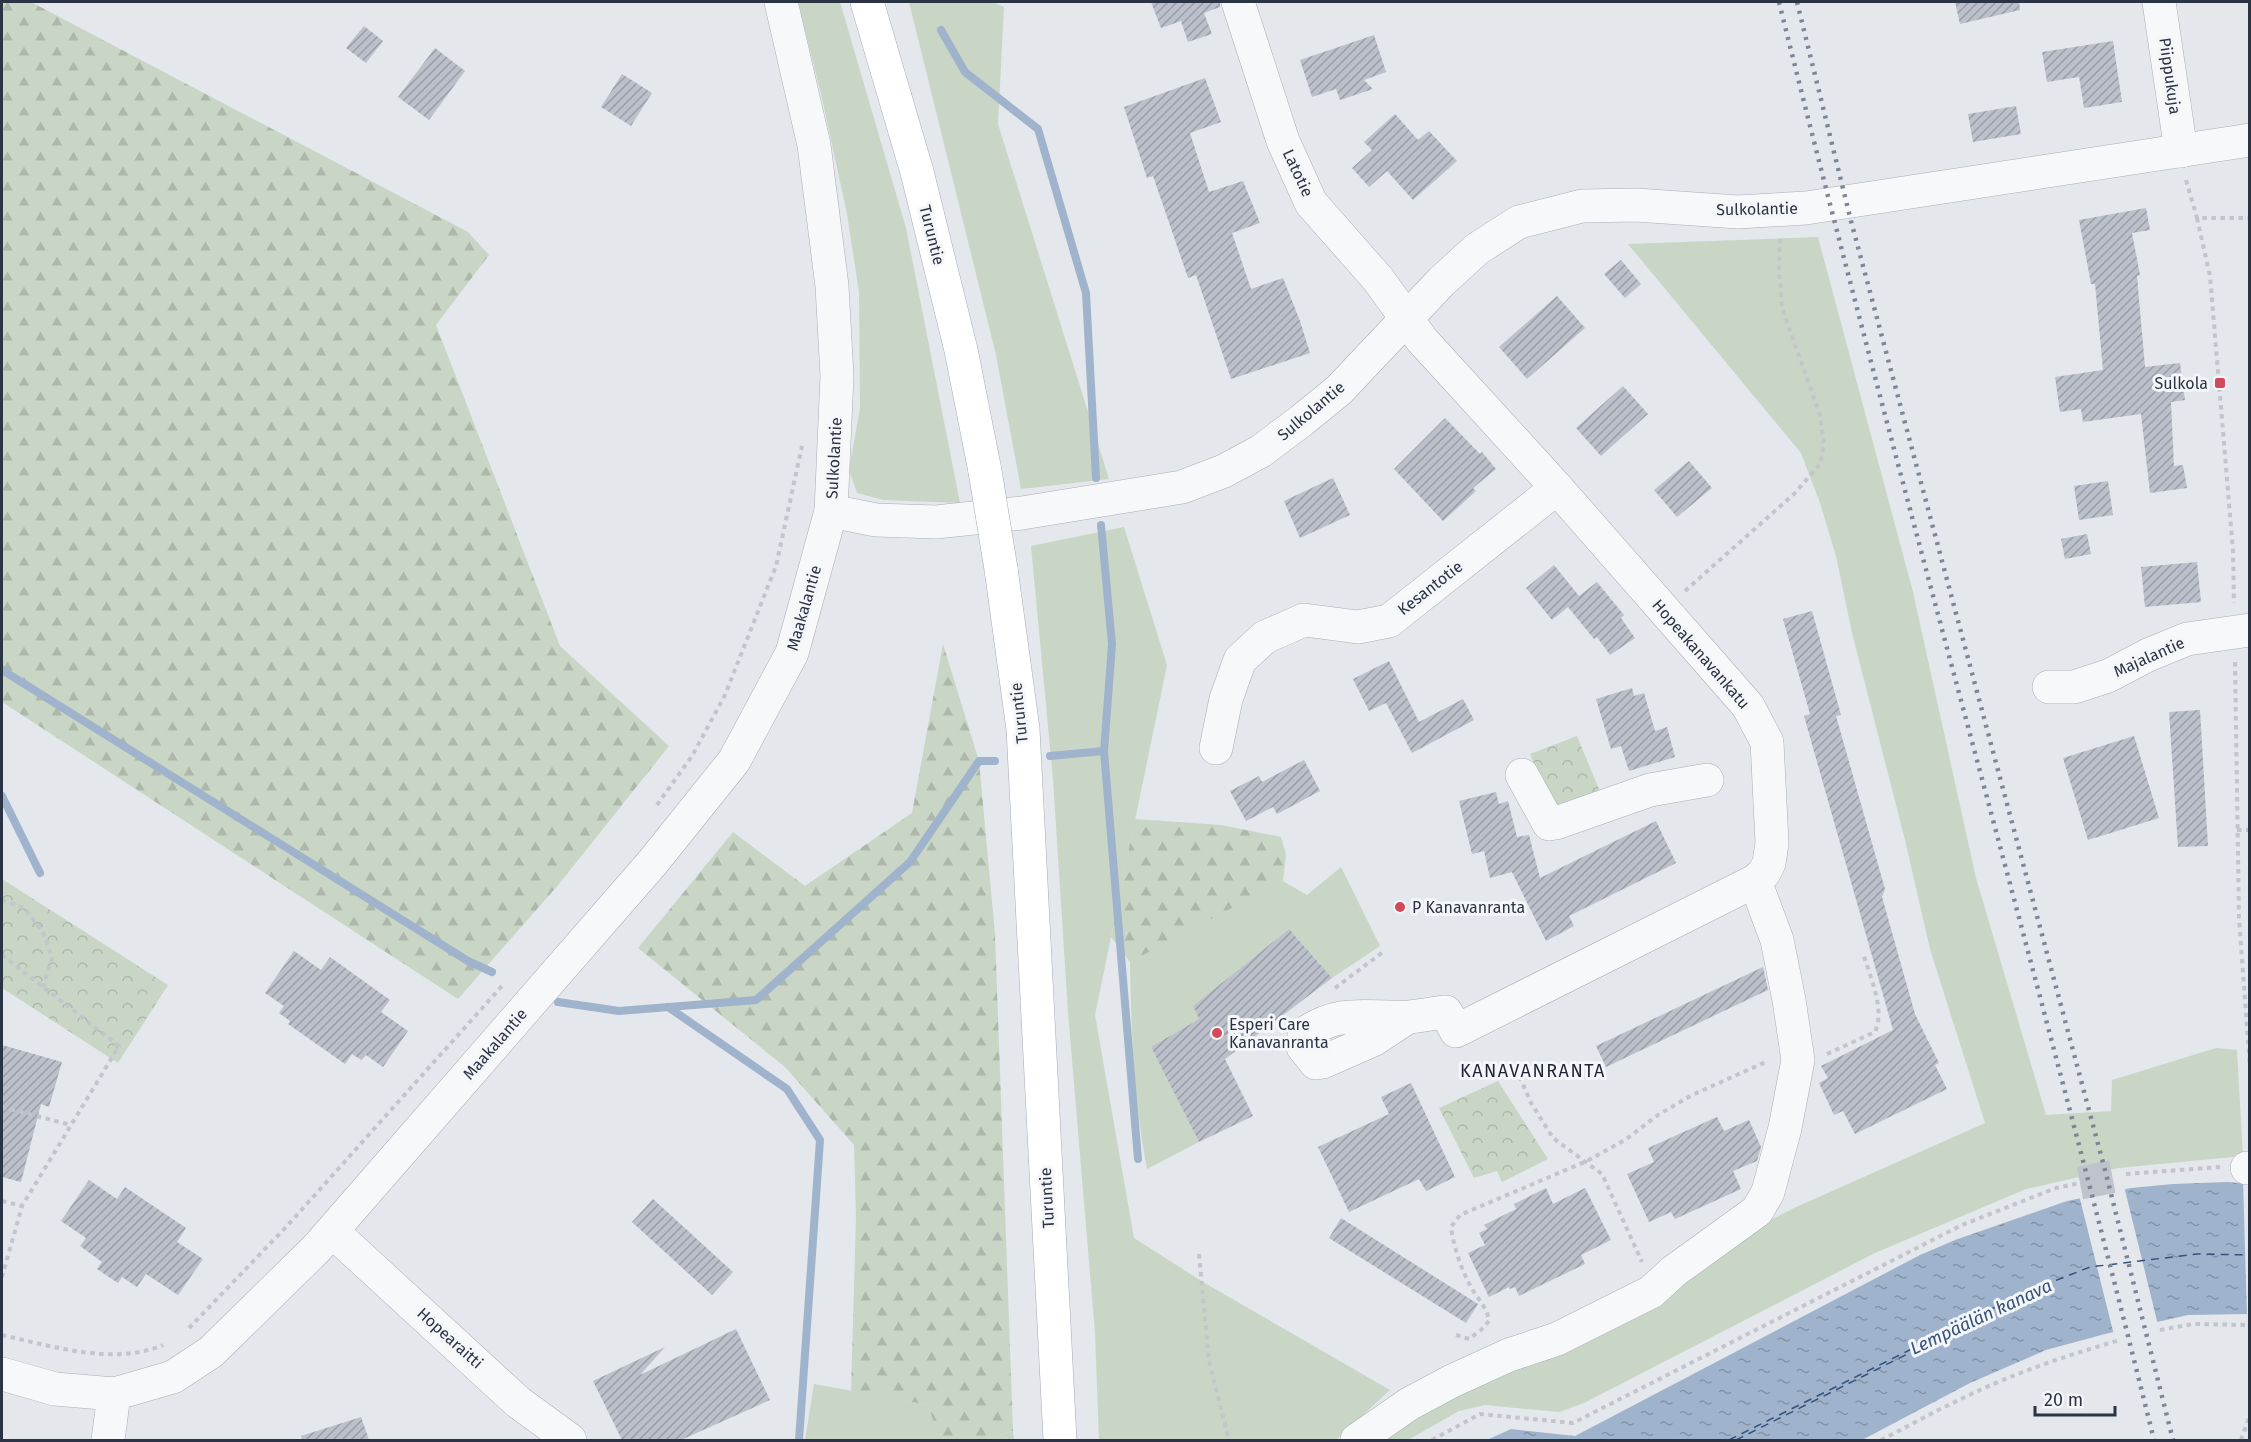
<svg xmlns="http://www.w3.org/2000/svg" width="2251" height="1442" font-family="'Fira Sans',sans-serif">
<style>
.grass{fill:#c9d6c5}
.forest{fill:url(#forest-firs)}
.park{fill:url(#park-crowns)}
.water{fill:url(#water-ripples)}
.pier{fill:#e4e7ec}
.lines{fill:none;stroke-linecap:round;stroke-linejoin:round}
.stream{stroke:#9fb4cc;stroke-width:8}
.ferry{stroke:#34527a;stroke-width:1.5;stroke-dasharray:8 6;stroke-linecap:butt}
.building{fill:url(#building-hatch)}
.minor-tunnel{stroke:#bfc3cb;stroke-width:33;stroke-dasharray:33 16;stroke-linecap:butt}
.minor-casing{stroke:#a9aeb7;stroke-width:34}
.major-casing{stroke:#a3abb8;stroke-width:34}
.path{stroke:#c2c5cb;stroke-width:4;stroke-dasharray:4.5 4.5;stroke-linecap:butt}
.minor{stroke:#f7f8fa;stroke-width:33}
.major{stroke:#fff;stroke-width:33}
.rail{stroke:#7d8696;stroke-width:4.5;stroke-dasharray:3 6;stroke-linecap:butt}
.major-bridge-casing{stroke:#a3abb8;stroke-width:34;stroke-linecap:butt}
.major-bridge{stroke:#fff;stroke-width:33}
.poi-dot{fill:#d1495b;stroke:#f4f6f9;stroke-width:2}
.labels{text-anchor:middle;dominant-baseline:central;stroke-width:6;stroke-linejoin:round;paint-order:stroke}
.street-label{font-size:16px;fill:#2b3445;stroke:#f4f6f9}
.poi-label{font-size:16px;fill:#2b3445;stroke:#f4f6f9;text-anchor:start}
.neighbourhood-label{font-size:18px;letter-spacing:1.5px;fill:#1d2536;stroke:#f4f6f9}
.water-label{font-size:18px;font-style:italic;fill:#34527a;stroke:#f4f6f9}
</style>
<defs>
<pattern id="forest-firs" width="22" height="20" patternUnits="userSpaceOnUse" patternTransform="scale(1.5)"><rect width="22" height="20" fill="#c9d6c5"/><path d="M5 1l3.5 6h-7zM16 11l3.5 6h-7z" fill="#adb8ab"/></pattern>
<pattern id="park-crowns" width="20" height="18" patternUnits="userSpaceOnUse" patternTransform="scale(1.5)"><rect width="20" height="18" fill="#c9d6c5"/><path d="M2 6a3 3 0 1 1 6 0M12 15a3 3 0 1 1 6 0" fill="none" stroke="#adb8ab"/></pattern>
<pattern id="water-ripples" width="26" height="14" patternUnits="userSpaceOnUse" patternTransform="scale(1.5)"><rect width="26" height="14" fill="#9fb4cc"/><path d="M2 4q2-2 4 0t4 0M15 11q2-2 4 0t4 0" fill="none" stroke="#8293a7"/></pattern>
<pattern id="building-hatch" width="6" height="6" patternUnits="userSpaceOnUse" patternTransform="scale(1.5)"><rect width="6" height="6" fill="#bbc0ca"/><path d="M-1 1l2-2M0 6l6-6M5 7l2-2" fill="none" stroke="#989da6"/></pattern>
</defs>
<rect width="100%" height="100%" fill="#e4e7ec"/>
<g class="grass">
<path d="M 798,2 L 840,2 L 906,228 L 960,503 L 884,500 L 857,493 L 849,470 L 860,408 L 859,292 L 847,214 L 822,98 Z"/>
<path d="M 909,2 L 993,2 L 1004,7 L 998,124 L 1109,479 L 1021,489 L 996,355 Z"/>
<path d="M 1818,237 L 1913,592 L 1976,878 L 2046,1115 L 2111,1111 L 2112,1080 L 2216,1048 L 2237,1050 L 2243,1156 L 2119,1168 L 2026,1189 L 1875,1253 L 1584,1403 L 1559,1412 L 1485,1405 L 1459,1411 L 1408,1440 L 1369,1440 L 1721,1246 L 1794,1208 L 1985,1123 L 1930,949 L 1905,840 L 1852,633 L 1836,556 L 1820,503 L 1801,453 L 1628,244 Z"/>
<path d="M 1124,527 L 1167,665 L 1095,1015 L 1134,1238 L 1203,1282 L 1390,1390 L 1336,1440 L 1099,1440 L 1095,1333 L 1068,1012 L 1053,779 L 1031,546 Z"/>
<path d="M 1341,867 L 1380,946 L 1332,978 L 1289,929 L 1193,1006 L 1199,1019 L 1151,1047 L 1199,1142 L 1147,1169 C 1134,1101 1131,1031 1130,962 L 1190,925 L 1283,881 L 1307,895 Z"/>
<path d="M 814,1384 L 930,1405 L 938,1440 L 805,1440 Z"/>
<path d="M 1013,1431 L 1014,1440 L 981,1440 Z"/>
</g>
<g class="forest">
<path d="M 2,2 L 31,2 L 468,232 L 489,255 L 436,325 L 560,646 L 669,746 L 559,884 L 458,999 L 2,702 Z"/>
<path d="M 943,644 L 979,761 L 995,934 L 1013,1431 L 981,1440 L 938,1440 L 929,1405 L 851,1391 L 856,1217 L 854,1145 L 785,1067 L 638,948 L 733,832 L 805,886 L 912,813 Z"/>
<path d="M 1135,819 L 1221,825 L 1281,837 L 1286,854 L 1283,881 L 1130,962 L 1111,937 Z"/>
</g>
<g class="park">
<path d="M 1577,736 L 1601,794 L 1554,809 L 1530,754 Z"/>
<path d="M 2,879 L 168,985 L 118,1063 L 2,988 Z"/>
<path d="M 1498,1081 L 1548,1159 L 1502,1182 L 1497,1171 L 1474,1178 L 1439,1108 Z"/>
</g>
<path class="water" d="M 2228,1182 L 2249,1184 L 2249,1314 L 2188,1315 L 2105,1334 L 2046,1350 L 1970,1383 L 1862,1440 L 1487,1440 L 1511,1429 L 1575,1436 L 1920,1255 L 1955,1240 L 2067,1201 L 2131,1188 L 2173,1184 Z"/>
<g class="pier">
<path d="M 2243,1180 L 2250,1181 L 2250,1317 L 2247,1317 Z"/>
<path d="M 2124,1186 L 2158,1325 L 2114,1335 L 2079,1195 Z"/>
</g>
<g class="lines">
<g class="stream">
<path d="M 941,30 L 965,72 L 1038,129 L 1086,293 L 1096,478"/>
<path d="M 1101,525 L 1112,644 L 1104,751"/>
<path d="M 2,670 L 468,961 L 492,972"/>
<path d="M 1050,756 L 1104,751 L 1138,1159"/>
<path d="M 2,796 L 40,873"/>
<path d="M 558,1002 L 619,1011 L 756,1000 L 910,862 L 979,761 L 995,761"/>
<path d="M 668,1007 L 787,1089 L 820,1140 L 799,1440"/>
</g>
<g class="ferry">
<path d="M 1729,1440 L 2024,1293 L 2090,1267 L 2197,1254 L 2250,1255"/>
<path d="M 1736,1440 L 2041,1287"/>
</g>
</g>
<g class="building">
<path d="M 1151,2 L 1220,2 L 1220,7 L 1204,13 L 1212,34 L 1188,42 L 1181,21 L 1161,28 Z"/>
<path d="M 1955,2 L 2019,2 L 2020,10 L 1960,24 Z"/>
<path d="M 364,26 L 383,41 L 366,63 L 346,48 Z"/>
<path d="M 1374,35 L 1386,72 L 1364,80 L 1373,89 L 1340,100 L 1336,89 L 1312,97 L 1300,60 Z"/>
<path d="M 2113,41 L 2122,102 L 2084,108 L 2079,77 L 2047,82 L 2042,52 Z"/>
<path d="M 435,48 L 465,71 L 429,120 L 398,97 Z"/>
<path d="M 622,74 L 652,93 L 631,126 L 601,107 Z"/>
<path d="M 1205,78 L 1221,122 L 1190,133 L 1209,192 L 1243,181 L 1260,223 L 1232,233 L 1251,289 L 1283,278 L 1300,321 L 1310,353 L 1231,379 L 1196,275 L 1188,278 L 1153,176 L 1147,178 L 1124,107 Z"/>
<path d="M 2016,106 L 2021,134 L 1973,142 L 1968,114 Z"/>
<path d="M 1395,114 L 1418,140 L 1429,131 L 1457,161 L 1413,200 L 1387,171 L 1369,187 L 1352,168 L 1372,150 L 1364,142 Z"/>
<path d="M 2146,208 L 2150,230 L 2132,233 L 2140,275 L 2137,276 L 2145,367 L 2180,363 L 2185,400 L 2171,402 L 2174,466 L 2183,465 L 2187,488 L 2150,493 L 2141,414 L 2083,422 L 2081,409 L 2060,412 L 2055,377 L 2103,370 L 2095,284 L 2091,284 L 2079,220 Z"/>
<path d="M 1621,260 L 1641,284 L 1625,298 L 1604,274 Z"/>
<path d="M 1557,296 L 1585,328 L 1527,379 L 1499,347 Z"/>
<path d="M 1623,386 L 1648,414 L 1601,456 L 1576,428 Z"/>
<path d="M 1445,418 L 1480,454 L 1482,452 L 1496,469 L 1473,488 L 1476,491 L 1443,521 L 1394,469 Z"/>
<path d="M 1689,461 L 1712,488 L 1677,517 L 1654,490 Z"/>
<path d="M 1333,478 L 1350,515 L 1300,538 L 1284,501 Z"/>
<path d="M 2108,481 L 2113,515 L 2079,520 L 2074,486 Z"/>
<path d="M 2087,534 L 2091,554 L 2065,559 L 2061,539 Z"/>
<path d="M 2197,562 L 2201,602 L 2145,607 L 2141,567 Z"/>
<path d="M 1554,565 L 1579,596 L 1597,582 L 1624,615 L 1621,618 L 1635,638 L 1610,655 L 1597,637 L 1594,639 L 1568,607 L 1552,620 L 1526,588 Z"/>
<path d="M 1812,611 L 1841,715 L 1836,716 L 1885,889 L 1882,897 L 1915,1014 L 1939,1063 L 1935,1065 L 1947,1089 L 1855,1134 L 1843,1111 L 1834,1115 L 1819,1083 L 1828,1078 L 1821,1066 L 1893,1030 L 1804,716 L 1810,714 L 1783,619 Z"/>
<path d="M 1389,661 L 1419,722 L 1463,699 L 1474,720 L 1412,753 L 1386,703 L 1369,711 L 1353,679 Z"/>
<path d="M 1632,688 L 1634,696 L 1644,693 L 1655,731 L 1667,727 L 1675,757 L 1629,771 L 1621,746 L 1611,749 L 1596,699 Z"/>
<path d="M 2200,710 L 2208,846 L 2178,847 L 2169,712 Z"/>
<path d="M 2134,736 L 2159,818 L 2088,840 L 2063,758 Z"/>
<path d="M 1304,760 L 1320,791 L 1277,814 L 1273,807 L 1246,821 L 1230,791 L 1259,776 L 1262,782 Z"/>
<path d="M 1496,792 L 1499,804 L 1508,801 L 1517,837 L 1529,835 L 1540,878 L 1656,821 L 1676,863 L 1569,916 L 1574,926 L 1546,941 L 1512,872 L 1490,878 L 1484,851 L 1472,854 L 1459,801 Z"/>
<path d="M 1289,929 L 1332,978 L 1225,1059 L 1253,1116 L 1199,1142 L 1151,1047 L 1199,1019 L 1193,1006 Z"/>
<path d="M 294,951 L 321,970 L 330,957 L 390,1000 L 381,1012 L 408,1031 L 383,1067 L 366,1055 L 361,1060 L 352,1054 L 345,1064 L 288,1024 L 290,1021 L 279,1013 L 284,1006 L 265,993 Z"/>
<path d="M 1763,967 L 1768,990 L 1606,1067 L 1596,1046 Z"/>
<path d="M 2,1045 L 62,1062 L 49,1107 L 41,1104 L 21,1182 L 2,1177 Z"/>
<path d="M 1411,1083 L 1455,1177 L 1426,1191 L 1419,1179 L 1349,1212 L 1318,1147 L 1389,1114 L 1381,1097 Z"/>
<path d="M 1717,1117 L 1724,1131 L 1749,1120 L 1761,1147 L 1757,1161 L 1733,1171 L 1741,1189 L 1675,1219 L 1671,1212 L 1649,1222 L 1627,1174 L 1654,1162 L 1648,1148 Z"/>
<path d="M 89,1180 L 117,1199 L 125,1187 L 186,1228 L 177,1242 L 203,1259 L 178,1295 L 146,1274 L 137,1287 L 122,1277 L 118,1283 L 97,1269 L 102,1262 L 80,1246 L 86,1238 L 61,1221 Z"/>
<path d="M 1546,1188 L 1553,1204 L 1585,1188 L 1611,1240 L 1581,1255 L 1585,1264 L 1519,1296 L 1515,1287 L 1510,1289 L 1509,1287 L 1489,1297 L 1468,1253 L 1485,1245 L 1479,1233 L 1487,1229 L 1484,1225 L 1516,1209 L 1514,1204 Z"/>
<path d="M 653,1199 L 733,1272 L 712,1295 L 632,1222 Z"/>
<path d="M 1341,1218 L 1478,1304 L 1466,1323 L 1329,1238 Z"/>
<path d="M 736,1329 L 770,1400 L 681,1440 L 622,1440 L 593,1381 L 665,1347 L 640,1375 Z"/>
<path d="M 361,1417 L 369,1440 L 302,1440 L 301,1436 Z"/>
</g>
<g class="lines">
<path class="minor-tunnel" d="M 2080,1183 L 2126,1174"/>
<g class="minor-casing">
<g id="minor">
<path d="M 781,2 L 814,145 L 832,286 L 837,376 L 831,511 L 876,520 L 936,522 L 1022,513 L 1182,487 L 1224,471 L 1261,451 L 1301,421 L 1339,390 L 1442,281 L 1477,249 L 1519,222 L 1582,206 L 1636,205 L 1738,212 L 1806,208 L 2250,140"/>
<path d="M 1238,2 L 1283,141 L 1311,203 L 1378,279 L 1422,340 L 1557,488 L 1748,706 L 1767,742 L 1772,843 L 1769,863 L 1764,873 L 1755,881 L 1456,1031 L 1446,1012 C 1434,1013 1421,1016 1409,1017 C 1368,1019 1341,1008 1304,1034 L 1303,1047 L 1316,1063 L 1323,1062 L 1373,1040 L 1408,1017"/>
<path d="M 2159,2 L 2181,151"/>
<path d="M 2049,687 L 2074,687 L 2108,676 L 2148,655 L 2187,639 L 2250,630"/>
<path d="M 1216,748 L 1226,699 L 1240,660 L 1265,637 L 1304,620 L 1358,627 L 1389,621 L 1557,488"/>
<path d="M 1522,775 L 1549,824 L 1556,823 L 1650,790 L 1707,780"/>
<path d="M 2247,1168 L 2250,1168"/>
<path d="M 333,1232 L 518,1402 L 570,1440"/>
<path d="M 2,1374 L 55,1389 L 114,1394 L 173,1377 L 211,1352 L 317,1248 L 653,862 L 734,761 L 792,653 L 831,511"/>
<path d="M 108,1440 L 114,1394"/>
<path d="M 1357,1440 L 1409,1404 L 1452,1381 L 1509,1355 L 1557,1339 L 1651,1292 L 1674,1271 L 1757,1211 L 1768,1192 L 1785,1128 L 1798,1060 L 1789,1000 L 1777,940 L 1755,881"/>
</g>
</g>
<g class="major-casing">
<g id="major">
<path d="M 867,2 L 917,172 L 961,350 L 985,471"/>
<path d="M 1001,569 L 1023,729 L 1060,1440"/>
</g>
</g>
<g class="path">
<path d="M 2186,180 L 2197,218 L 2250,218"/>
<path d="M 2197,218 L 2210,276 L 2233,551 L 2234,603"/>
<path d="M 1685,591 L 1794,494 L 1820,464 L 1824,445 L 1820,415 L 1782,308 L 1779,268 L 1780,239"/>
<path d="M 2235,662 L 2239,918 L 2250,1068"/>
<path d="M 657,805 L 692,756 L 725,695 L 776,566 L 802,446"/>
<path d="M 2237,830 L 2250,830"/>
<path d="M 2,900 L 24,908 L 43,932 L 52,958 L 43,987"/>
<path d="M 2,955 L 119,1046 L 22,1206 L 2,1277"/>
<path d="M 1335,988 L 1383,952"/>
<path d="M 1827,1054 L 1875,1032 C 1885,1009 1871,980 1864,956"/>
<path d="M 1516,1068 L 1531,1103 L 1553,1138 L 1602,1174 L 1642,1262"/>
<path d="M 2,1107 L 71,1125"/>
<path d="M 2126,1174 L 2220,1167"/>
<path d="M 2,1201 L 22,1206"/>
<path d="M 1199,1254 L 1209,1361 L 1229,1440"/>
<path d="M 189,1328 L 288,1225 L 502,986"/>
<path d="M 2160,1330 L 2193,1324 L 2250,1325"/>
<path d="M 2,1335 C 51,1346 114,1366 163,1345"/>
<path d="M 1456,1335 L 1469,1339 L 1481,1330 L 1489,1321 C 1488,1309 1477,1298 1471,1287 C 1461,1269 1454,1248 1451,1227 L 1460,1215 L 1587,1161 L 1625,1140 L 1658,1115 L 1692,1095 L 1768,1061"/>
<path d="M 1432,1440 L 1480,1414 L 1573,1423 L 1962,1225 L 2056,1188 L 2080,1183"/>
<path d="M 1881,1440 C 1907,1427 1933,1412 1959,1400 C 2011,1374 2065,1356 2120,1340"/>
<path d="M 2241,1440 L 2250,1415"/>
</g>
<use href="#minor" class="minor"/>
<use href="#major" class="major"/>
<g class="rail">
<path d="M 1779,2 C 1898,483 2035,959 2154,1440"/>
<path d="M 1797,2 L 1851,221 L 2105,1170 L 2173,1440"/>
</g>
<g class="major-bridge-casing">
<path id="major-bridge" d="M 985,471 L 1001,569"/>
</g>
<use href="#major-bridge" class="major-bridge"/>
</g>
<g class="poi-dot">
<rect x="2214" y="377" width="12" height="12" rx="3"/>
<circle cx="1400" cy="907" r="6"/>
<circle cx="1217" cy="1033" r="6"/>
</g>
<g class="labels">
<g class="street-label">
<text transform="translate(2170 76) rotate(82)">Piippukuja</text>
<text transform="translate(1298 173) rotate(65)">Latotie</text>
<text transform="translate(1757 209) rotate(-1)">Sulkolantie</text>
<text transform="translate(932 235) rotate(76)">Turuntie</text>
<text transform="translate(1311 411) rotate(-40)">Sulkolantie</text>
<text transform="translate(834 458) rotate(-87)">Sulkolantie</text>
<text transform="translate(1430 588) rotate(-38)">Kesantotie</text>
<text transform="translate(804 608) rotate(-74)">Maakalantie</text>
<text transform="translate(1701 654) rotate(49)">Hopeakanavankatu</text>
<text transform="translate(2149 657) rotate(-24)">Majalantie</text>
<text transform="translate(1019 713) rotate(-96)">Turuntie</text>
<text transform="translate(495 1044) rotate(-49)">Maakalantie</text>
<text transform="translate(1047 1198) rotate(-93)">Turuntie</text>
<text transform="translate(450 1338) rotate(42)">Hopearaitti</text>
</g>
<g class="poi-label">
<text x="2208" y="383" text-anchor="end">Sulkola</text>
<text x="1412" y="907">P Kanavanranta</text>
<text x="1229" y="1024">Esperi Care<tspan x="1229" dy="18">Kanavanranta</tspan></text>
</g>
<g class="neighbourhood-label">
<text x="1533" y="1071">KANAVANRANTA</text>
</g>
<g class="water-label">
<text transform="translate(1981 1317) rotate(-25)">Lempäälän kanava</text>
</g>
</g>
<rect width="2251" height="1442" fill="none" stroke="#2b3445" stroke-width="6"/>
<path d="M2035 1406v9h80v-9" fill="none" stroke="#2b3445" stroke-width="3"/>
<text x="2044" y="1406" font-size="18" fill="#2b3445" stroke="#f4f6f9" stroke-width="4.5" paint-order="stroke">20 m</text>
</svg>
